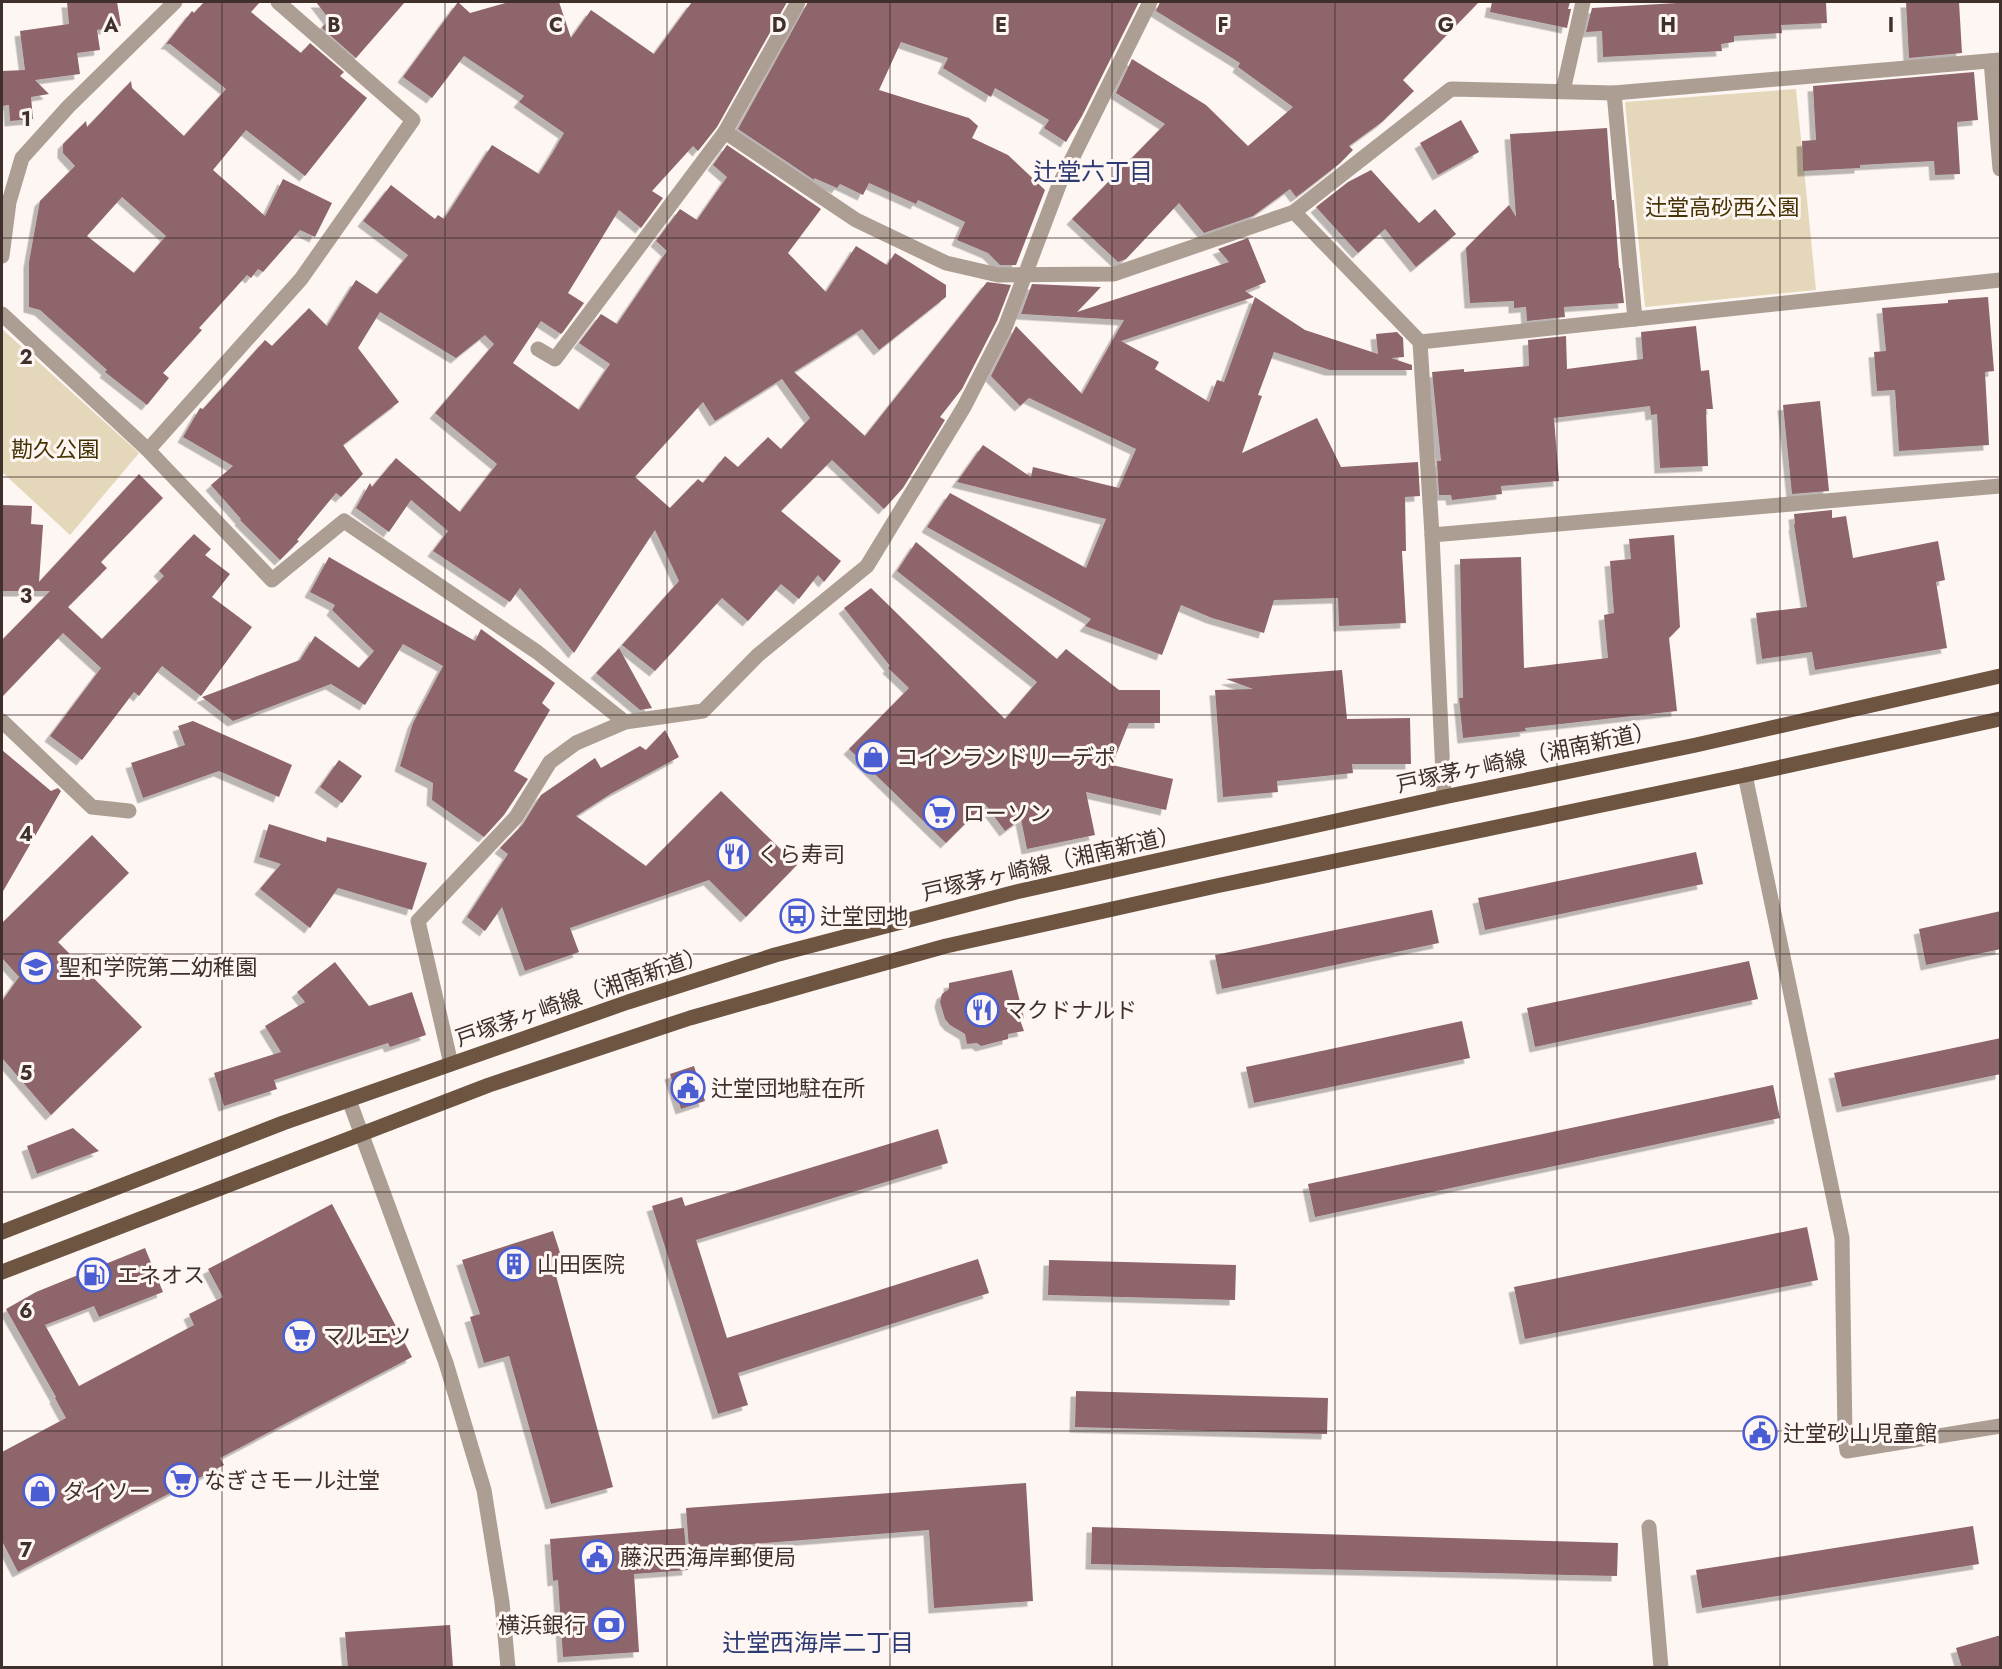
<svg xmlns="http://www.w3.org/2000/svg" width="2002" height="1669" font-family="Jost,'Noto Sans JP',sans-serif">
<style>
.green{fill:#e5d7b9}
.building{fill:#8d656a;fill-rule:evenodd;filter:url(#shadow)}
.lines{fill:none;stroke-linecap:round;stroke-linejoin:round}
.minor{stroke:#ac9e93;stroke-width:15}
.tertiary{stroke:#ac9e93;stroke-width:15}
.primary{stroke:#6d5541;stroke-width:15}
.grid{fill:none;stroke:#3f302c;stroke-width:1.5;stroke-opacity:0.55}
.labels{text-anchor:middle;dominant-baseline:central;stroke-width:6;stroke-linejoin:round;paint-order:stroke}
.park-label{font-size:22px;fill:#463304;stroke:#fef6f3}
.poi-label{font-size:22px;fill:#3f302c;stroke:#fef6f3;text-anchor:start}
.street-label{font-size:22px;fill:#3f302c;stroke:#fef6f3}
.neighbourhood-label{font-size:24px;fill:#2d3973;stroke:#fef6f3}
.grid-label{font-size:20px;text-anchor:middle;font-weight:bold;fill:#3f302c;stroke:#fef6f3;stroke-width:6;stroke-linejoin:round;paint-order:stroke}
</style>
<defs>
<filter id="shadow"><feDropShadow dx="-5.5" dy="5.5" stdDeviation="0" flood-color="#0004"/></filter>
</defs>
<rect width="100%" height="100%" fill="#fef6f3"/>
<g class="green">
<path d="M 1796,89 L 1816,290 L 1645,307 L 1625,102 Z"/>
<path d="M 2,329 L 139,453 L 70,535 L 2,472 Z"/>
</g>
<g class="building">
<path d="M 67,2 L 117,2 L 121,26 L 97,30 L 100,50 L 77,53 L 80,74 L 35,80 L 49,94 L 31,97 L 33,119 L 10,121 L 9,105 L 2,106 L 2,71 L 25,70 L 20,31 L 69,24 Z"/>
<path d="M 204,2 L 260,2 L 251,12 L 301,53 L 310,43 L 344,72 L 340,76 L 367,98 L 305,176 L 246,130 L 213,170 L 265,216 L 283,179 L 332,203 L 315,237 L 300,230 L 263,272 L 258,269 L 251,278 L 247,275 L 199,328 L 202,330 L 163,373 L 169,378 L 147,405 L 105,372 L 107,370 L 40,310 L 29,307 L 29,262 L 40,201 L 75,166 L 63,153 L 63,144 L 86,121 L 87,127 L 131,81 L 132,88 L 184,136 L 226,89 L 170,44 L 166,44 L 192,11 L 194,13 ZM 122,197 L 166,236 L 134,273 L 87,236 Z"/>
<path d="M 316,2 L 405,2 L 356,58 L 322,28 L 329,19 Z"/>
<path d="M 458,2 L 470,13 L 509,2 L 559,2 L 571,38 L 591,10 L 654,54 L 692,2 L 787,2 L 717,127 L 698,151 L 693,146 L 652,191 L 663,198 L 641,228 L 619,210 L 568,293 L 584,303 L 563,332 L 561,334 L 541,321 L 513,363 L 579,410 L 610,364 L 579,343 L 601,314 L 617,324 L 667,251 L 656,241 L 680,209 L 697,220 L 727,177 L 713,165 L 727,145 L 821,209 L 788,253 L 826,292 L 856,246 L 887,265 L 895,253 L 946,285 L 946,297 L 879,350 L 862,329 L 794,372 L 865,436 L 987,282 L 1011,285 L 997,321 L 962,389 L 940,417 L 945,420 L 903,488 L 884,509 L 832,460 L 781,511 L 841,561 L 824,582 L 818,575 L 799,599 L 781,584 L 748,621 L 722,598 L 655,671 L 622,645 L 679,581 L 655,530 L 574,653 L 520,588 L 510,602 L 433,551 L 448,531 L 411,500 L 389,532 L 356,508 L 370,483 L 372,487 L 396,458 L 460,512 L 497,464 L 435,413 L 494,344 L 485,335 L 456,358 L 380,312 L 358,348 L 399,402 L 343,445 L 363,474 L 341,497 L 336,493 L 297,540 L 299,541 L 280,560 L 240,520 L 241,519 L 211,485 L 233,466 L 183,437 L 200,408 L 203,409 L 265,340 L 272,346 L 309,308 L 327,326 L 356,280 L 377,294 L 408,255 L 363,221 L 391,185 L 435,219 L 438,215 L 444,219 L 492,145 L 539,174 L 553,152 L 564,133 L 519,102 L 524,96 L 464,56 L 432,98 L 403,77 ZM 782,379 L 810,418 L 781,449 L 768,437 L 738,467 L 725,456 L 703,483 L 698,479 L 670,508 L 635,477 L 703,402 L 715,421 Z"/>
<path d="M 808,2 L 1139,2 L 1082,116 L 1066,142 L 1044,128 L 1049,120 L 995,88 L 991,97 L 943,68 L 948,58 L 901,42 L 879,90 L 969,118 L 978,126 L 972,138 L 1008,155 L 1045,190 L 1016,265 L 1000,265 L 988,253 L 957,240 L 965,222 L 918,200 L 916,204 L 869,183 L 863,195 L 840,184 L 837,188 L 814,178 L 814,180 L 738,129 Z"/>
<path d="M 1160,2 L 1479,2 L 1403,80 L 1414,91 L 1382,122 L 1349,146 L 1353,150 L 1339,164 L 1303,192 L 1296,197 L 1290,189 L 1253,216 L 1204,233 L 1179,203 L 1126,259 L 1118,262 L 1072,219 L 1165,124 L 1116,93 L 1132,59 L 1206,105 L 1248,146 L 1293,107 L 1238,67 L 1240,63 L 1156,11 Z"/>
<path d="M 1492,2 L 1570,2 L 1568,9 L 1571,9 L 1567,28 L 1490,12 Z"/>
<path d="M 1694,2 L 1826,2 L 1827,23 L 1781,25 L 1782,33 L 1734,36 L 1734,42 L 1721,44 L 1722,51 L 1603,57 L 1602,31 L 1586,32 L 1592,8 Z"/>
<path d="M 1906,2 L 1959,2 L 1962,53 L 1909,58 Z"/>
<path d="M 1974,72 L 1978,120 L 1957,122 L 1960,174 L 1935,175 L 1934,161 L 1860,165 L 1860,168 L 1803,171 L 1802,141 L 1816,140 L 1813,86 Z"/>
<path d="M 1461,120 L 1479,152 L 1438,175 L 1420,143 Z"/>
<path d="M 1607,128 L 1612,200 L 1614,200 L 1619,268 L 1620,268 L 1624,303 L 1564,307 L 1565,317 L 1527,321 L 1526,307 L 1514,308 L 1514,301 L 1470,303 L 1466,248 L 1509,205 L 1516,217 L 1510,134 Z"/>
<path d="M 1371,170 L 1419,223 L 1435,209 L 1456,234 L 1416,267 L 1385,229 L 1358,253 L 1316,207 L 1348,182 Z"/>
<path d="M 1248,238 L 1266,282 L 1245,291 L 1254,297 L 1121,341 L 1159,362 L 1155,369 L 1209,402 L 1217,380 L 1224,382 L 1255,297 L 1305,330 L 1378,354 L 1376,334 L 1397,332 L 1403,338 L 1404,357 L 1391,358 L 1412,365 L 1412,370 L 1330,370 L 1274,352 L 1258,395 L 1262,396 L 1242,453 L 1317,418 L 1341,467 L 1418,462 L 1420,496 L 1405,497 L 1406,551 L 1402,551 L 1406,623 L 1339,626 L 1338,598 L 1274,600 L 1264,633 L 1212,618 L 1181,605 L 1162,655 L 1085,626 L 1091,619 L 927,527 L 950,493 L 1086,568 L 1106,519 L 957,482 L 983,445 L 1031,477 L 1033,467 L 1119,488 L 1136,449 L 1029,398 L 1020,406 L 991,376 L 1016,326 L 1082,394 L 1124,320 L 1021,314 L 1032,284 L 1101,287 L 1077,312 L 1229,262 L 1218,249 Z"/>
<path d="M 1988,297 L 1994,371 L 1985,372 L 1989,445 L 1899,451 L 1895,390 L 1877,391 L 1874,352 L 1886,351 L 1882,308 L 1948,303 L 1948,300 Z"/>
<path d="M 1696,326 L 1701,371 L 1709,370 L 1713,409 L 1706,409 L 1708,466 L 1660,468 L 1657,414 L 1651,415 L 1650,406 L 1554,418 L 1559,481 L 1501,486 L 1502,494 L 1452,500 L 1451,495 L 1439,495 L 1437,461 L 1441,461 L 1432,372 L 1464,369 L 1464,372 L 1529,366 L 1528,340 L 1566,336 L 1567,369 L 1643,359 L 1641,332 Z"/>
<path d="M 1820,401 L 1829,491 L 1792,494 L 1783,405 Z"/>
<path d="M 139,474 L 163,498 L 101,562 L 107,568 L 68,607 L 102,639 L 164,576 L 159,571 L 194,534 L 211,549 L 205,555 L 230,574 L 212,597 L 252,627 L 201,696 L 162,666 L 139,696 L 134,692 L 82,760 L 50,736 L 101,668 L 63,633 L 2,697 L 2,640 L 50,591 L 2,591 L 3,505 L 32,506 L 31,524 L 43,525 L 39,582 Z"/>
<path d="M 1832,510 L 1832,518 L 1846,516 L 1853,558 L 1938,541 L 1945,580 L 1936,582 L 1947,648 L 1815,670 L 1812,652 L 1762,659 L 1756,613 L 1807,607 L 1794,525 L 1795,524 L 1794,514 Z"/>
<path d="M 1674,535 L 1680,627 L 1669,638 L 1677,711 L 1525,728 L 1526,731 L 1463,738 L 1459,698 L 1463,698 L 1460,559 L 1521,557 L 1524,668 L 1608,658 L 1604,615 L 1614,613 L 1610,561 L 1631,559 L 1629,539 Z"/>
<path d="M 916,542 L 1057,659 L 1066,649 L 1119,690 L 1160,690 L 1160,723 L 1129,723 L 1112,765 L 1173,779 L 1166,810 L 1086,792 L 1095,835 L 1027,849 L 1021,819 L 1005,831 L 985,804 L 946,843 L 849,749 L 909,688 L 888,668 L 890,666 L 844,608 L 871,588 L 1005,719 L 1037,682 L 897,571 Z"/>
<path d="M 329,557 L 475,641 L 481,629 L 555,683 L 542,703 L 550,710 L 514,771 L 528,779 L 504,815 L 484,837 L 432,800 L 433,783 L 400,766 L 413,723 L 443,666 L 403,644 L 365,705 L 331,684 L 233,721 L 202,697 L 300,660 L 315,636 L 359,668 L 374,651 L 332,610 L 335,605 L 310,592 Z"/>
<path d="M 619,648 L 652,708 L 640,710 L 596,673 Z"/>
<path d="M 1342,670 L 1347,719 L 1410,718 L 1411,764 L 1352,764 L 1353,773 L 1277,781 L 1278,792 L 1223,797 L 1215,690 L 1253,689 L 1226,679 Z"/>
<path d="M 193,721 L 292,765 L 279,797 L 219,771 L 143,798 L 131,763 L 185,745 L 178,726 Z"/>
<path d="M 665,730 L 679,757 L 612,793 L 576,816 L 646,866 L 721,791 L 797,865 L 746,917 L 709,880 L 570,928 L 579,952 L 525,971 L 502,907 L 485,931 L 467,917 L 508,854 L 500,848 L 523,824 L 541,795 L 595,758 L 601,768 L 640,746 L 646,750 Z"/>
<path d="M 2,750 L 51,791 L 58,788 L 61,791 L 2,893 Z"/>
<path d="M 339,760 L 362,776 L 342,803 L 320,787 Z"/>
<path d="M 269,824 L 326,842 L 327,837 L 427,863 L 412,910 L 338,888 L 310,928 L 260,889 L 281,864 L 259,857 Z"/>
<path d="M 92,835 L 129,873 L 58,942 L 142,1027 L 51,1115 L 2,1058 L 2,1001 L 19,977 L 2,958 L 2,923 Z"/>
<path d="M 1696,852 L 1703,884 L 1485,930 L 1478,898 Z"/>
<path d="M 1432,910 L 1439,943 L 1222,989 L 1215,955 Z"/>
<path d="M 2001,911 L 2001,949 L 1926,965 L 1919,929 Z"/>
<path d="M 1749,961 L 1758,999 L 1535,1047 L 1527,1008 Z"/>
<path d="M 335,962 L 369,1006 L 412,992 L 426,1035 L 390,1047 L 388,1043 L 274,1080 L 277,1089 L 224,1106 L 214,1073 L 281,1052 L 265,1026 L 305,1002 L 297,992 Z"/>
<path d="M 1012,970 L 1024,1018 L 1020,1020 L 1024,1031 L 1008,1034 L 1008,1039 L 981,1046 L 977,1043 L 967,1044 L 965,1034 L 950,1025 L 945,1019 L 940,1002 L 942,994 L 949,989 L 949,983 Z"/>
<path d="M 1462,1021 L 1470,1058 L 1254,1103 L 1246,1067 Z"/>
<path d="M 2001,1038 L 2001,1074 L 1842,1107 L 1834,1073 Z"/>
<path d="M 694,1066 L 705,1101 L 681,1109 L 670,1074 Z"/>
<path d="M 1773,1085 L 1780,1118 L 1315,1217 L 1308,1184 Z"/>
<path d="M 73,1128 L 99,1151 L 37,1174 L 27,1146 Z"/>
<path d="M 938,1129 L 948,1163 L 696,1240 L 727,1338 L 978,1259 L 989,1293 L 738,1373 L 748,1405 L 718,1414 L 652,1206 L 682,1197 L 685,1206 Z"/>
<path d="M 332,1204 L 412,1357 L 220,1458 L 224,1465 L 18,1572 L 2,1541 L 2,1452 L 66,1418 L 55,1398 L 56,1397 L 6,1309 L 36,1292 L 145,1248 L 163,1292 L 99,1317 L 94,1306 L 45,1325 L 79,1386 L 194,1325 L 189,1314 L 223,1297 L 208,1269 Z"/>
<path d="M 1807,1227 L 1818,1280 L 1525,1339 L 1514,1287 Z"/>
<path d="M 553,1231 L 565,1268 L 555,1272 L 613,1487 L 551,1504 L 509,1356 L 484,1363 L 470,1317 L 480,1314 L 462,1260 Z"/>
<path d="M 1049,1260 L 1236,1265 L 1235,1300 L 1048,1295 Z"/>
<path d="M 1076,1391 L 1328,1398 L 1327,1434 L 1075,1427 Z"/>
<path d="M 1026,1483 L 1033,1601 L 934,1608 L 929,1530 L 689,1549 L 686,1508 Z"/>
<path d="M 1973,1526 L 1979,1564 L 1702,1608 L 1696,1570 Z"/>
<path d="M 1092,1527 L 1618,1543 L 1617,1576 L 1091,1564 Z"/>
<path d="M 684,1528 L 688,1570 L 634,1574 L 639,1652 L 563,1657 L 558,1580 L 553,1581 L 550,1539 Z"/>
<path d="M 450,1625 L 453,1668 L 348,1668 L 345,1632 Z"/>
<path d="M 2001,1635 L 2001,1668 L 1962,1668 L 1956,1648 Z"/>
</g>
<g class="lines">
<g class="minor">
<path d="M 1991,61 L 2000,169"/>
<path d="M 1563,91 L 1583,2"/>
<path d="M 1614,93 L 1635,319"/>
<path d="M 725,132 L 856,220 L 946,263 L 998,275 L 1114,274 L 1294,212 L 1451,89 L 1614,93 L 2000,60"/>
<path d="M 1294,212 L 1420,342 L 1432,535 L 1444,797"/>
<path d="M 2,256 L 9,202 L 22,158 L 68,107 L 175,2"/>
<path d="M 2,314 L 148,450 L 272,580 L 344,521 L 537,652 L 625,722"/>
<path d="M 1420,342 L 2000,280"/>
<path d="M 538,349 L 555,359 L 725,132 L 798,2"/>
<path d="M 148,450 L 301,279 L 413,120 L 278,2"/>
<path d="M 1432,535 L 2000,486"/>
<path d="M 2,721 L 92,807 L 129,811"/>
<path d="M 1745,775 L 1842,1238 L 1845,1437 L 1847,1451 L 2000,1426"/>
<path d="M 451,1064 L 418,921 L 516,817 L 550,762 L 576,743 L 625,722 L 703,711 L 758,655 L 867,566 L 964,407 L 1006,325 L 1059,185 L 1150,2"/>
<path d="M 1649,1527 L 1661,1668"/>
</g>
<path class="tertiary" d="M 349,1100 L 446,1363 L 484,1490 L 502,1602 L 508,1668"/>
<g class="primary">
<path d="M 2,1232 L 283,1123 L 628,1002 L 775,955 L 1016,892 L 1444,797 L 1696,745 L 2000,676"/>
<path d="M 2,1272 L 489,1085 L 690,1018 L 824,980 L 946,946 L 1216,886 L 1745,775 L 2000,719"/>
</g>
</g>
<path class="grid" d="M 222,2 L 222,1668M 445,2 L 445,1668M 667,2 L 667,1668M 890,2 L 890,1668M 1112,2 L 1112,1668M 1335,2 L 1335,1668M 1557,2 L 1557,1668M 1780,2 L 1780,1668M 2,238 L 2000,238M 2,477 L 2000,477M 2,715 L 2000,715M 2,954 L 2000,954M 2,1192 L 2000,1192M 2,1431 L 2000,1431"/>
<defs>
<g id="shop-ring" transform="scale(1.725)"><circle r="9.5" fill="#fef6f3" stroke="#4a5dd2" stroke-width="1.5"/><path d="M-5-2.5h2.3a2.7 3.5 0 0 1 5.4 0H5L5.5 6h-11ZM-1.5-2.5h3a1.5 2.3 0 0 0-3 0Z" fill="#4a5dd2"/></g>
<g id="supermarket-ring" transform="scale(1.725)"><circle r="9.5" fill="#fef6f3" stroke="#4a5dd2" stroke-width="1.5"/><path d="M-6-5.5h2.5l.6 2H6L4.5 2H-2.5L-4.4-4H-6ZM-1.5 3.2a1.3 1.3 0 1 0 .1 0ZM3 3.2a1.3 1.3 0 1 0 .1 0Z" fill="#4a5dd2"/></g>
<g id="restaurant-ring" transform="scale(1.725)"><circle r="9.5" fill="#fef6f3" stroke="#4a5dd2" stroke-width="1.5"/><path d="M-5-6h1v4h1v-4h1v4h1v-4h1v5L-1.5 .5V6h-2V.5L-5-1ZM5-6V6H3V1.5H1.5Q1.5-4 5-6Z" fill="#4a5dd2"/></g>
<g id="bus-ring" transform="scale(1.725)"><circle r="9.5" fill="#fef6f3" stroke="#4a5dd2" stroke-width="1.5"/><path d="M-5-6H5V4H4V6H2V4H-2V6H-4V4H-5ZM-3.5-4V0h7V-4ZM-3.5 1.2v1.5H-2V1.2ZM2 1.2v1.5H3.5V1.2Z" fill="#4a5dd2"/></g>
<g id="school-ring" transform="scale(1.725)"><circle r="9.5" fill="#fef6f3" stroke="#4a5dd2" stroke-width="1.5"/><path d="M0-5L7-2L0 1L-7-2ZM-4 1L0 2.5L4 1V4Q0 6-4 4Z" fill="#4a5dd2"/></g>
<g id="civic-ring" transform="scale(1.725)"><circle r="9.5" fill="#fef6f3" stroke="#4a5dd2" stroke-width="1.5"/><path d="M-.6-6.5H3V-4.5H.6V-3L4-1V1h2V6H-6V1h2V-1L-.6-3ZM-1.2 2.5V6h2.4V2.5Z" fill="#4a5dd2"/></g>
<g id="building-ring" transform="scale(1.725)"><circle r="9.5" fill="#fef6f3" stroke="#4a5dd2" stroke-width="1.5"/><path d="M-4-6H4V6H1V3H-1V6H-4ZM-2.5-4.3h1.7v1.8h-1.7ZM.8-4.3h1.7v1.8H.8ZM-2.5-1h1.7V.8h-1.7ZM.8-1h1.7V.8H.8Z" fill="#4a5dd2"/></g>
<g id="fuel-ring" transform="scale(1.725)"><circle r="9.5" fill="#fef6f3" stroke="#4a5dd2" stroke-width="1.5"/><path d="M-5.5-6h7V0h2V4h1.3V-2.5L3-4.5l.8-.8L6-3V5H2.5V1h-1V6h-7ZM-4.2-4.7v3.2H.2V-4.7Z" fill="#4a5dd2"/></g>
<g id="bank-ring" transform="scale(1.725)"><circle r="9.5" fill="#fef6f3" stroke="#4a5dd2" stroke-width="1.5"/><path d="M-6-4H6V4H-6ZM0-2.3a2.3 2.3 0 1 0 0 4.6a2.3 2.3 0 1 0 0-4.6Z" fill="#4a5dd2"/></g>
</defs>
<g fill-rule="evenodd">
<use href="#shop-ring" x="873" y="757"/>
<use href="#supermarket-ring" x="940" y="813"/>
<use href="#restaurant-ring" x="734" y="854"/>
<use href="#bus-ring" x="797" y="916"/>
<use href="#school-ring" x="36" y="967"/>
<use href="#restaurant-ring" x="982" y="1010"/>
<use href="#civic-ring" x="688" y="1088"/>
<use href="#building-ring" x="514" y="1264"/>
<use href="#fuel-ring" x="94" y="1275"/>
<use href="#supermarket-ring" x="300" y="1336"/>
<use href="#civic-ring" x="1760" y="1433"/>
<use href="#supermarket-ring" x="181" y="1480"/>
<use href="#shop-ring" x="40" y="1491"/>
<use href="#civic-ring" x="597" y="1557"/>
<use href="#bank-ring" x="609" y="1625"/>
</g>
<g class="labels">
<g class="park-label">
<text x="1722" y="207">辻堂高砂西公園</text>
<text x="55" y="449">勘久公園</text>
</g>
<g class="poi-label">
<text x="896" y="757">コインランドリーデポ</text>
<text x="963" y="813">ローソン</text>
<text x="757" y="854">くら寿司</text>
<text x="820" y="916">辻堂団地</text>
<text x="59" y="967">聖和学院第二幼稚園</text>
<text x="1005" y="1010">マクドナルド</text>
<text x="711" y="1088">辻堂団地駐在所</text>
<text x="537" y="1264">山田医院</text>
<text x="117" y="1275">エネオス</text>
<text x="323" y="1336">マルエツ</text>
<text x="1783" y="1433">辻堂砂山児童館</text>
<text x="204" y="1480">なぎさモール辻堂</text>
<text x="63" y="1491">ダイソー</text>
<text x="620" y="1557">藤沢西海岸郵便局</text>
<text x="586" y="1625" text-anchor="end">横浜銀行</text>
</g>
<g class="street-label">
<text transform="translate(1526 757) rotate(-12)">戸塚茅ヶ崎線（湘南新道）</text>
<text transform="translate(1051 863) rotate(-13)">戸塚茅ヶ崎線（湘南新道）</text>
<text transform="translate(581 996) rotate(-19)">戸塚茅ヶ崎線（湘南新道）</text>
</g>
<g class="neighbourhood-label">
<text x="1093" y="171">辻堂六丁目</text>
<text x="818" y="1642">辻堂西海岸二丁目</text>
</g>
</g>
<g class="grid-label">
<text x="111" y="32">A</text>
<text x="334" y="32">B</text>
<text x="556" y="32">C</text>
<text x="779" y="32">D</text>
<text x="1001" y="32">E</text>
<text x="1223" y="32">F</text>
<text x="1446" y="32">G</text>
<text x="1668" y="32">H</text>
<text x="1891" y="32">I</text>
<text x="26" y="126">1</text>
<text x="26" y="364">2</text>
<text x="26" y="603">3</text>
<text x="26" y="841">4</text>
<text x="26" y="1080">5</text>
<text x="26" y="1318">6</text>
<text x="26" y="1557">7</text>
</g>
<rect width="2002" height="1669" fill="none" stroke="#3f302c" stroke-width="6"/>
</svg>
